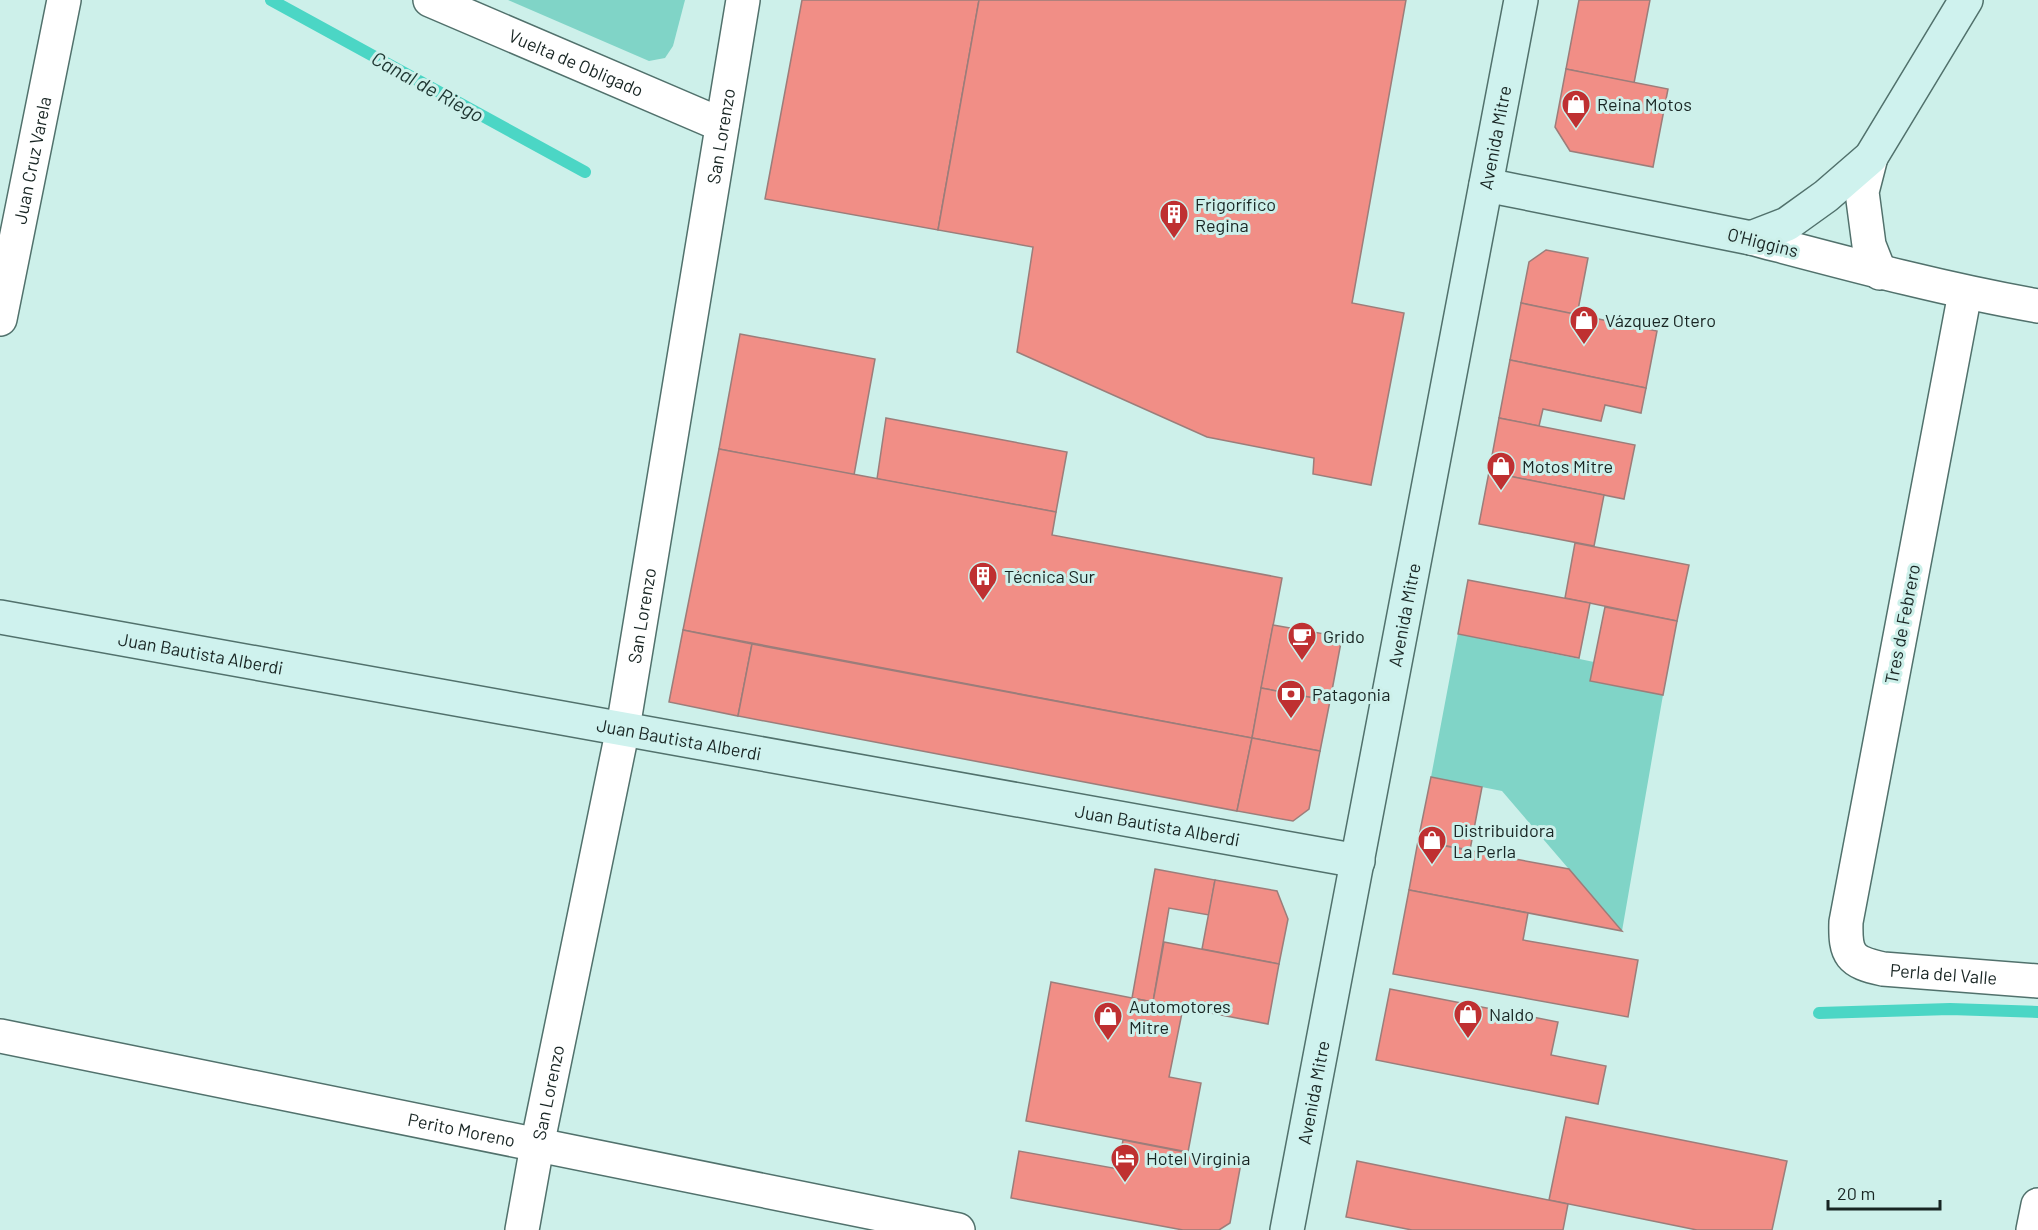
<svg xmlns="http://www.w3.org/2000/svg" width="2038" height="1230" font-family="Barlow,sans-serif">
<style>
.green{fill:#80d4c7}
.lines{fill:none;stroke-linecap:round;stroke-linejoin:round}
.stream{stroke:#4bd6c5;stroke-width:12}
.building{fill:#f18e86;stroke:#9c7d7a;stroke-width:1.5}
.street-casing{stroke:#51716c;stroke-width:36}
.secondary-casing{stroke:#51716c;stroke-width:36}
.street{stroke:#fff;stroke-width:33}
.secondary{stroke:#cff2ee;stroke-width:33}
.labels{text-anchor:middle;dominant-baseline:central;stroke-width:6;stroke-linejoin:round;paint-order:stroke}
.street-label{font-size:18px;fill:#182523;stroke:#cdf0ea}
.poi-label{font-size:18px;fill:#182523;stroke:#cdf0ea;text-anchor:start}
.water-label{font-size:20px;font-style:italic;fill:#1d3531;stroke:#cdf0ea}
</style>
<rect width="100%" height="100%" fill="#cdf0ea"/>
<g class="green">
<path d="M 508,0 L 685,0 L 673,46 L 665,58 L 649,61 Z"/>
<path d="M 1458,634 L 1594,662 L 1590,681 L 1663,695 L 1622,931 L 1502,791 L 1431,777 Z"/>
</g>
<g class="lines">
<g class="stream">
<path d="M 271,0 L 585,172"/>
<path d="M 1819,1013 L 1950,1009 L 2038,1012"/>
</g>
</g>
<g class="building">
<path d="M 802,0 L 979,0 L 938,230 L 765,199 Z"/>
<path d="M 979,0 L 1406,0 L 1352,303 L 1404,313 L 1371,485 L 1313,474 L 1314,458 L 1207,437 L 1017,352 L 1033,247 L 938,230 Z"/>
<path d="M 1579,0 L 1650,0 L 1634,83 L 1566,69 Z"/>
<path d="M 1566,69 L 1668,89 L 1653,167 L 1570,151 L 1555,127 Z"/>
<path d="M 1546,250 L 1588,258 L 1577,315 L 1521,303 L 1529,262 Z"/>
<path d="M 1521,303 L 1657,331 L 1646,388 L 1510,360 Z"/>
<path d="M 740,334 L 875,359 L 854,475 L 719,449 Z"/>
<path d="M 1510,360 L 1646,388 L 1641,413 L 1605,405 L 1601,421 L 1543,409 L 1539,426 L 1499,418 Z"/>
<path d="M 886,418 L 1067,452 L 1056,512 L 877,479 Z"/>
<path d="M 1499,418 L 1635,445 L 1624,499 L 1489,472 Z"/>
<path d="M 719,449 L 1056,512 L 1052,535 L 1282,578 L 1252,738 L 683,630 Z"/>
<path d="M 1489,472 L 1604,495 L 1594,546 L 1479,524 Z"/>
<path d="M 1575,543 L 1689,565 L 1677,621 L 1565,598 Z"/>
<path d="M 1468,580 L 1590,603 L 1579,658 L 1458,634 Z"/>
<path d="M 1605,607 L 1677,621 L 1663,695 L 1590,681 Z"/>
<path d="M 1273,625 L 1342,637 L 1330,701 L 1261,688 Z"/>
<path d="M 683,630 L 752,644 L 738,716 L 669,702 Z"/>
<path d="M 752,644 L 1252,738 L 1237,811 L 738,716 Z"/>
<path d="M 1261,688 L 1330,701 L 1320,751 L 1252,738 Z"/>
<path d="M 1252,738 L 1320,751 L 1309,809 L 1293,821 L 1237,811 Z"/>
<path d="M 1431,777 L 1482,787 L 1470,850 L 1418,841 Z"/>
<path d="M 1418,841 L 1569,869 L 1622,931 L 1409,890 Z"/>
<path d="M 1155,869 L 1215,880 L 1209,915 L 1169,908 L 1153,1002 L 1132,998 Z"/>
<path d="M 1215,880 L 1277,891 L 1288,919 L 1279,964 L 1202,949 Z"/>
<path d="M 1409,890 L 1528,913 L 1523,940 L 1638,960 L 1628,1017 L 1393,974 Z"/>
<path d="M 1164,942 L 1279,964 L 1268,1024 L 1153,1002 Z"/>
<path d="M 1051,982 L 1183,1008 L 1169,1077 L 1201,1083 L 1188,1152 L 1026,1121 Z"/>
<path d="M 1390,989 L 1558,1022 L 1551,1055 L 1606,1066 L 1598,1104 L 1376,1060 Z"/>
<path d="M 1566,1117 L 1787,1161 L 1772,1230 L 1697,1230 L 1549,1200 Z"/>
<path d="M 1123,1140 L 1241,1163 L 1230,1223 L 1219,1230 L 1183,1230 L 1011,1198 L 1019,1151 L 1118,1169 Z"/>
<path d="M 1357,1161 L 1568,1204 L 1563,1230 L 1412,1230 L 1346,1217 Z"/>
</g>
<g class="lines">
<g class="street-casing">
<g id="street">
<path id="s1" d="M 430,0 L 722,125"/>
<path d="M 1871,157 L 1862,192 L 1869,245 L 1880,273"/>
<path d="M 1751,238 C 1846,263 1941,289 2038,306"/>
<path id="s2" d="M 1965,293 L 1846,922 C 1845,955 1850,962 1883,969 L 2038,981"/>
<path id="s3" d="M 0,319 L 64,0"/>
<path id="s4" d="M 0,1036 L 958,1230"/>
<path id="s5" d="M 522,1230 L 537,1146 L 623,728 L 743,0"/>
<path d="M 2033,1230 L 2038,1205"/>
</g>
</g>
<g class="secondary-casing">
<g id="secondary">
<path d="M 1486,185 L 1751,238 L 1787,224 L 1826,196 L 1871,157 L 1966,0"/>
<path id="s6" d="M 0,617 L 1358,861"/>
<path id="s7" d="M 1287,1230 L 1521,0"/>
</g>
</g>
<use href="#street" class="street"/>
<use href="#secondary" class="secondary"/>
</g>
<defs>
<g id="shop-pin" transform="scale(1.5)"><path d="M0 17L-7.5 6A9.5 9.5 0 1 1 7.5 6Z" fill="#bf3031" stroke="#cdf0ea"/><path d="M-5-2.5h2.3a2.7 3.5 0 0 1 5.4 0H5L5.5 6h-11ZM-1.5-2.5h3a1.5 2.3 0 0 0-3 0Z" fill="#fff"/></g>
<g id="building-pin" transform="scale(1.5)"><path d="M0 17L-7.5 6A9.5 9.5 0 1 1 7.5 6Z" fill="#bf3031" stroke="#cdf0ea"/><path d="M-4-6H4V6H1V3H-1V6H-4ZM-2.5-4.3h1.7v1.8h-1.7ZM.8-4.3h1.7v1.8H.8ZM-2.5-1h1.7V.8h-1.7ZM.8-1h1.7V.8H.8Z" fill="#fff"/></g>
<g id="cafe-pin" transform="scale(1.5)"><path d="M0 17L-7.5 6A9.5 9.5 0 1 1 7.5 6Z" fill="#bf3031" stroke="#cdf0ea"/><path d="M-5.5-4.5H6V0H3Q3 3.5 0 3.5H-2.5Q-5.5 3.5-5.5 0ZM3-3.2v2h1.7v-2ZM-6 4.5H4V6H-6Z" fill="#fff"/></g>
<g id="bank-pin" transform="scale(1.5)"><path d="M0 17L-7.5 6A9.5 9.5 0 1 1 7.5 6Z" fill="#bf3031" stroke="#cdf0ea"/><path d="M-6-4H6V4H-6ZM0-2.3a2.3 2.3 0 1 0 0 4.6a2.3 2.3 0 1 0 0-4.6Z" fill="#fff"/></g>
<g id="hotel-pin" transform="scale(1.5)"><path d="M0 17L-7.5 6A9.5 9.5 0 1 1 7.5 6Z" fill="#bf3031" stroke="#cdf0ea"/><path d="M-6-4.5h1.5V1H6V5H4.5V3h-9V5H-6ZM-4 0a1.8 1.8 0 1 1 3.6 0ZM.5 0V-2.5h3Q6-2.5 6 0Z" fill="#fff"/></g>
</defs>
<g fill-rule="evenodd">
<use href="#shop-pin" x="1576" y="104"/>
<use href="#building-pin" x="1174" y="214"/>
<use href="#shop-pin" x="1584" y="320"/>
<use href="#shop-pin" x="1501" y="466"/>
<use href="#building-pin" x="983" y="576"/>
<use href="#cafe-pin" x="1302" y="636"/>
<use href="#bank-pin" x="1291" y="694"/>
<use href="#shop-pin" x="1432" y="840"/>
<use href="#shop-pin" x="1468" y="1014"/>
<use href="#shop-pin" x="1108" y="1016"/>
<use href="#hotel-pin" x="1125" y="1158"/>
</g>
<g class="labels">
<g class="street-label">
<text stroke="none"><textPath href="#s1" startOffset="159">Vuelta de Obligado</textPath></text>
<text stroke="none"><textPath href="#s5" startOffset="1112">San Lorenzo</textPath></text>
<text stroke="none"><textPath href="#s7" startOffset="1112">Avenida Mitre</textPath></text>
<text stroke="none"><textPath href="#s3" startOffset="162">Juan Cruz Varela</textPath></text>
<text transform="translate(1763 242) rotate(14)">O'Higgins</text>
<text stroke="none"><textPath href="#s7" startOffset="626">Avenida Mitre</textPath></text>
<text stroke="none"><textPath href="#s5" startOffset="626">San Lorenzo</textPath></text>
<text transform="translate(1902 624) rotate(-79)">Tres de Febrero</text>
<text stroke="none"><textPath href="#s6" startOffset="204">Juan Bautista Alberdi</textPath></text>
<text stroke="none"><textPath href="#s6" startOffset="690">Juan Bautista Alberdi</textPath></text>
<text stroke="none"><textPath href="#s6" startOffset="1176">Juan Bautista Alberdi</textPath></text>
<text stroke="none"><textPath href="#s2" startOffset="770">Perla del Valle</textPath></text>
<text stroke="none"><textPath href="#s7" startOffset="140">Avenida Mitre</textPath></text>
<text stroke="none"><textPath href="#s5" startOffset="140">San Lorenzo</textPath></text>
<text stroke="none"><textPath href="#s4" startOffset="471">Perito Moreno</textPath></text>
</g>
<g class="poi-label">
<text x="1597" y="104">Reina Motos</text>
<text x="1195" y="204">Frigorífico<tspan x="1195" dy="21">Regina</tspan></text>
<text x="1605" y="320">Vázquez Otero</text>
<text x="1522" y="466">Motos Mitre</text>
<text x="1004" y="576">Técnica Sur</text>
<text x="1323" y="636">Grido</text>
<text x="1312" y="694">Patagonia</text>
<text x="1453" y="830">Distribuidora<tspan x="1453" dy="21">La Perla</tspan></text>
<text x="1129" y="1006">Automotores<tspan x="1129" dy="21">Mitre</tspan></text>
<text x="1489" y="1014">Naldo</text>
<text x="1146" y="1158">Hotel Virginia</text>
</g>
<g class="water-label">
<text transform="translate(428 86) rotate(29)">Canal de Riego</text>
</g>
</g>
<path d="M1828 1200v9h112v-9" fill="none" stroke="#182523" stroke-width="3"/>
<text x="1837" y="1200" font-size="18" fill="#182523" stroke="#cdf0ea" stroke-width="4.5" paint-order="stroke">20 m</text>
</svg>
